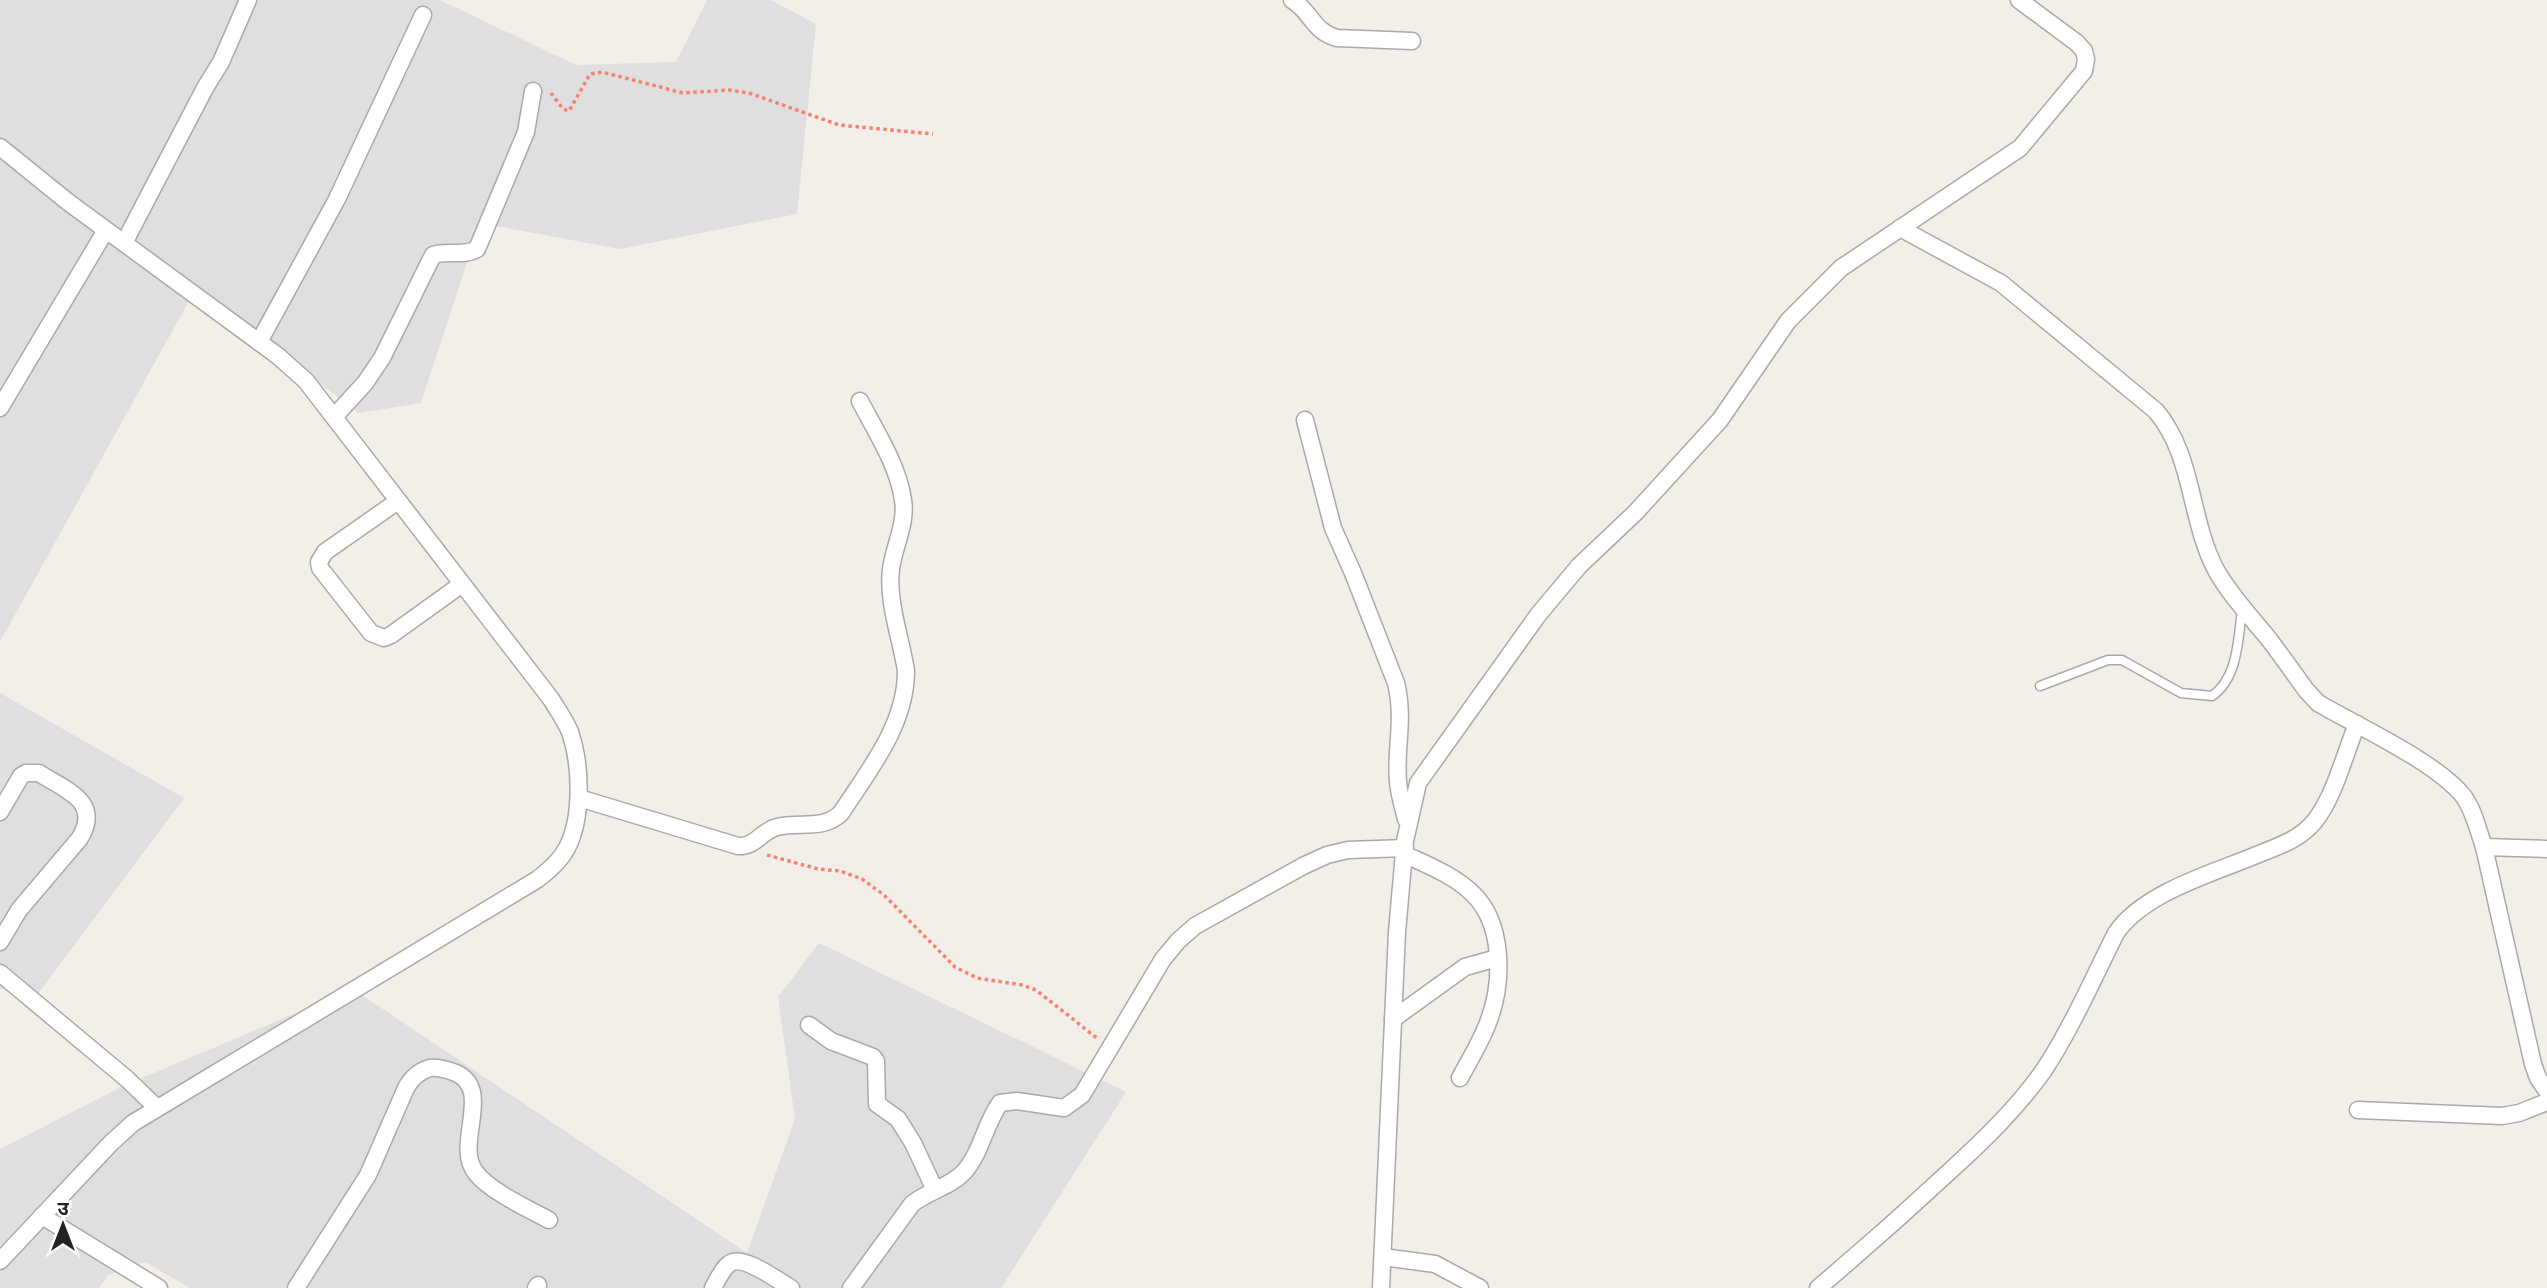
<svg xmlns="http://www.w3.org/2000/svg" width="2547" height="1288" font-family="'Asap Condensed','Noto Sans Devanagari',sans-serif">
<style>
.residential{fill:#e0dfdf}
.lines{fill:none;stroke-linecap:round;stroke-linejoin:round}
.lane-casing{stroke:#a9a9a9;stroke-width:11}
.street-casing{stroke:#a9a9a9;stroke-width:19}
.path{stroke:#fa8072;stroke-width:3.5;stroke-dasharray:3.5 3.5;stroke-linecap:butt}
.lane{stroke:#fff;stroke-width:8}
.street{stroke:#fff;stroke-width:16}
</style>
<rect width="100%" height="100%" fill="#f2efe9"/>
<g class="residential">
<path d="M 0,0 L 440,0 L 576,65 L 676,62 L 707,0 L 771,0 L 816,24 L 797,214 L 620,249 L 480,223 L 421,403 L 359,413 L 195,290 L 0,642 Z"/>
<path d="M 0,693 L 184,798 L 32,1002 L 0,988 Z"/>
<path d="M 819,943 L 1126,1092 L 1001,1288 L 190,1288 L 145,1262 L 108,1275 L 99,1288 L 0,1288 L 0,1149 L 123,1086 L 353,989 L 747,1253 L 795,1119 L 778,997 Z"/>
</g>
<g class="lines">
<g class="lane-casing">
<path id="lane" d="M 2040,686 L 2108,660 L 2122,660 L 2181,693 L 2212,696 C 2238,678 2238,640 2242,610"/>
</g>
<g class="street-casing">
<g id="street">
<path d="M 1292,0 C 1312,12 1312,31 1337,38 L 1412,41"/>
<path d="M 0,147 L 68,202 L 278,356 L 306,381 L 551,699 C 557,709 565,720 570,732 C 581,764 583,817 567,848 C 560,861 549,870 538,879 L 133,1123 L 111,1143 L 0,1261"/>
<path d="M 1900,228 L 2001,283 L 2156,411 C 2194,456 2189,519 2216,570 C 2230,595 2250,616 2268,638 C 2281,655 2293,672 2306,690 L 2318,703 C 2357,726 2437,762 2464,797 C 2474,811 2478,830 2484,847 L 2533,1064 L 2538,1078 L 2547,1091"/>
<path d="M 124,243 L 205,88 L 221,62 L 248,0"/>
<path d="M 259,342 L 337,199 L 423,15"/>
<path d="M 0,408 L 106,230"/>
<path d="M 334,417 L 365,383 L 382,358 L 433,255 C 448,250 463,257 477,249 L 526,132 L 533,91"/>
<path d="M 1305,420 L 1333,528 L 1353,573 L 1396,683 C 1405,720 1395,747 1398,782 C 1399,794 1403,807 1406,819"/>
<path d="M 398,501 L 325,552 L 319,562 L 320,568 L 371,633 L 384,638 L 391,635 L 462,584"/>
<path d="M 579,798 L 738,846 C 756,847 761,831 777,827 C 799,821 823,831 841,813 C 869,770 906,725 906,671 C 901,638 887,602 891,569 C 894,546 907,523 903,500 C 898,465 876,432 860,401"/>
<path d="M 0,812 L 21,776 L 26,773 L 39,773 C 65,790 102,801 80,838 L 19,910 L 0,942"/>
<path d="M 2484,847 L 2547,849"/>
<path d="M 1404,854 C 1427,865 1454,875 1473,894 C 1504,924 1503,982 1489,1020 C 1482,1040 1470,1059 1460,1078"/>
<path d="M 0,973 L 127,1079 L 156,1107"/>
<path d="M 1393,1019 L 1465,967 L 1497,958"/>
<path d="M 809,1025 L 831,1041 L 873,1057 L 876,1061 L 877,1104 L 898,1119 L 913,1143 L 935,1190"/>
<path d="M 2358,1110 L 2502,1116 L 2519,1113 L 2547,1102"/>
<path d="M 42,1216 L 159,1288"/>
<path d="M 1383,1257 L 1435,1264 L 1480,1288"/>
<path d="M 296,1288 L 368,1175 L 406,1088 C 411,1079 419,1071 430,1068 C 439,1067 448,1070 456,1073 C 494,1090 453,1146 476,1173 C 491,1192 527,1208 549,1220"/>
<path d="M 536,1288 L 538,1285"/>
<path d="M 713,1288 C 717,1281 722,1269 729,1264 C 742,1253 778,1281 791,1288"/>
<path d="M 851,1288 L 912,1204 C 928,1191 950,1187 964,1172 C 981,1153 985,1124 1000,1103 L 1017,1101 L 1064,1108 L 1082,1095 L 1163,959 L 1178,941 L 1195,926 L 1303,866 L 1327,855 L 1348,850 L 1405,848"/>
<path d="M 1381,1288 L 1397,932 L 1405,841 L 1418,783 L 1538,615 L 1579,566 L 1636,512 L 1720,420 L 1788,321 L 1841,268 L 2020,148 L 2084,71 L 2086,59 L 2084,51 L 2077,43 L 2019,0"/>
<path d="M 1818,1288 C 1863,1250 1907,1211 1950,1171 C 1984,1140 2017,1108 2044,1070 C 2072,1027 2093,979 2116,933 C 2144,892 2214,873 2259,854 C 2279,846 2300,839 2314,822 C 2334,798 2345,753 2357,724"/>
</g>
</g>
<g class="path">
<path d="M 551,93 L 563,109 L 569,111 L 590,74 L 602,72 L 683,93 L 729,90 L 749,93 L 839,125 L 933,134"/>
<path d="M 767,855 L 818,869 L 840,871 L 862,879 L 884,895 L 955,967 L 977,978 L 1022,985 L 1036,990 L 1098,1039"/>
</g>
<use href="#lane" class="lane"/>
<use href="#street" class="street"/>
</g>
<g transform="translate(63 1225)" stroke="#ffffff" stroke-width="5" paint-order="stroke">
<path d="M0-5L12 26L0 18L-12 26Z" fill="#222222"/>
<text y="-10" font-size="19" font-weight="bold" text-anchor="middle" fill="#222222">उ</text>
</g>
</svg>
